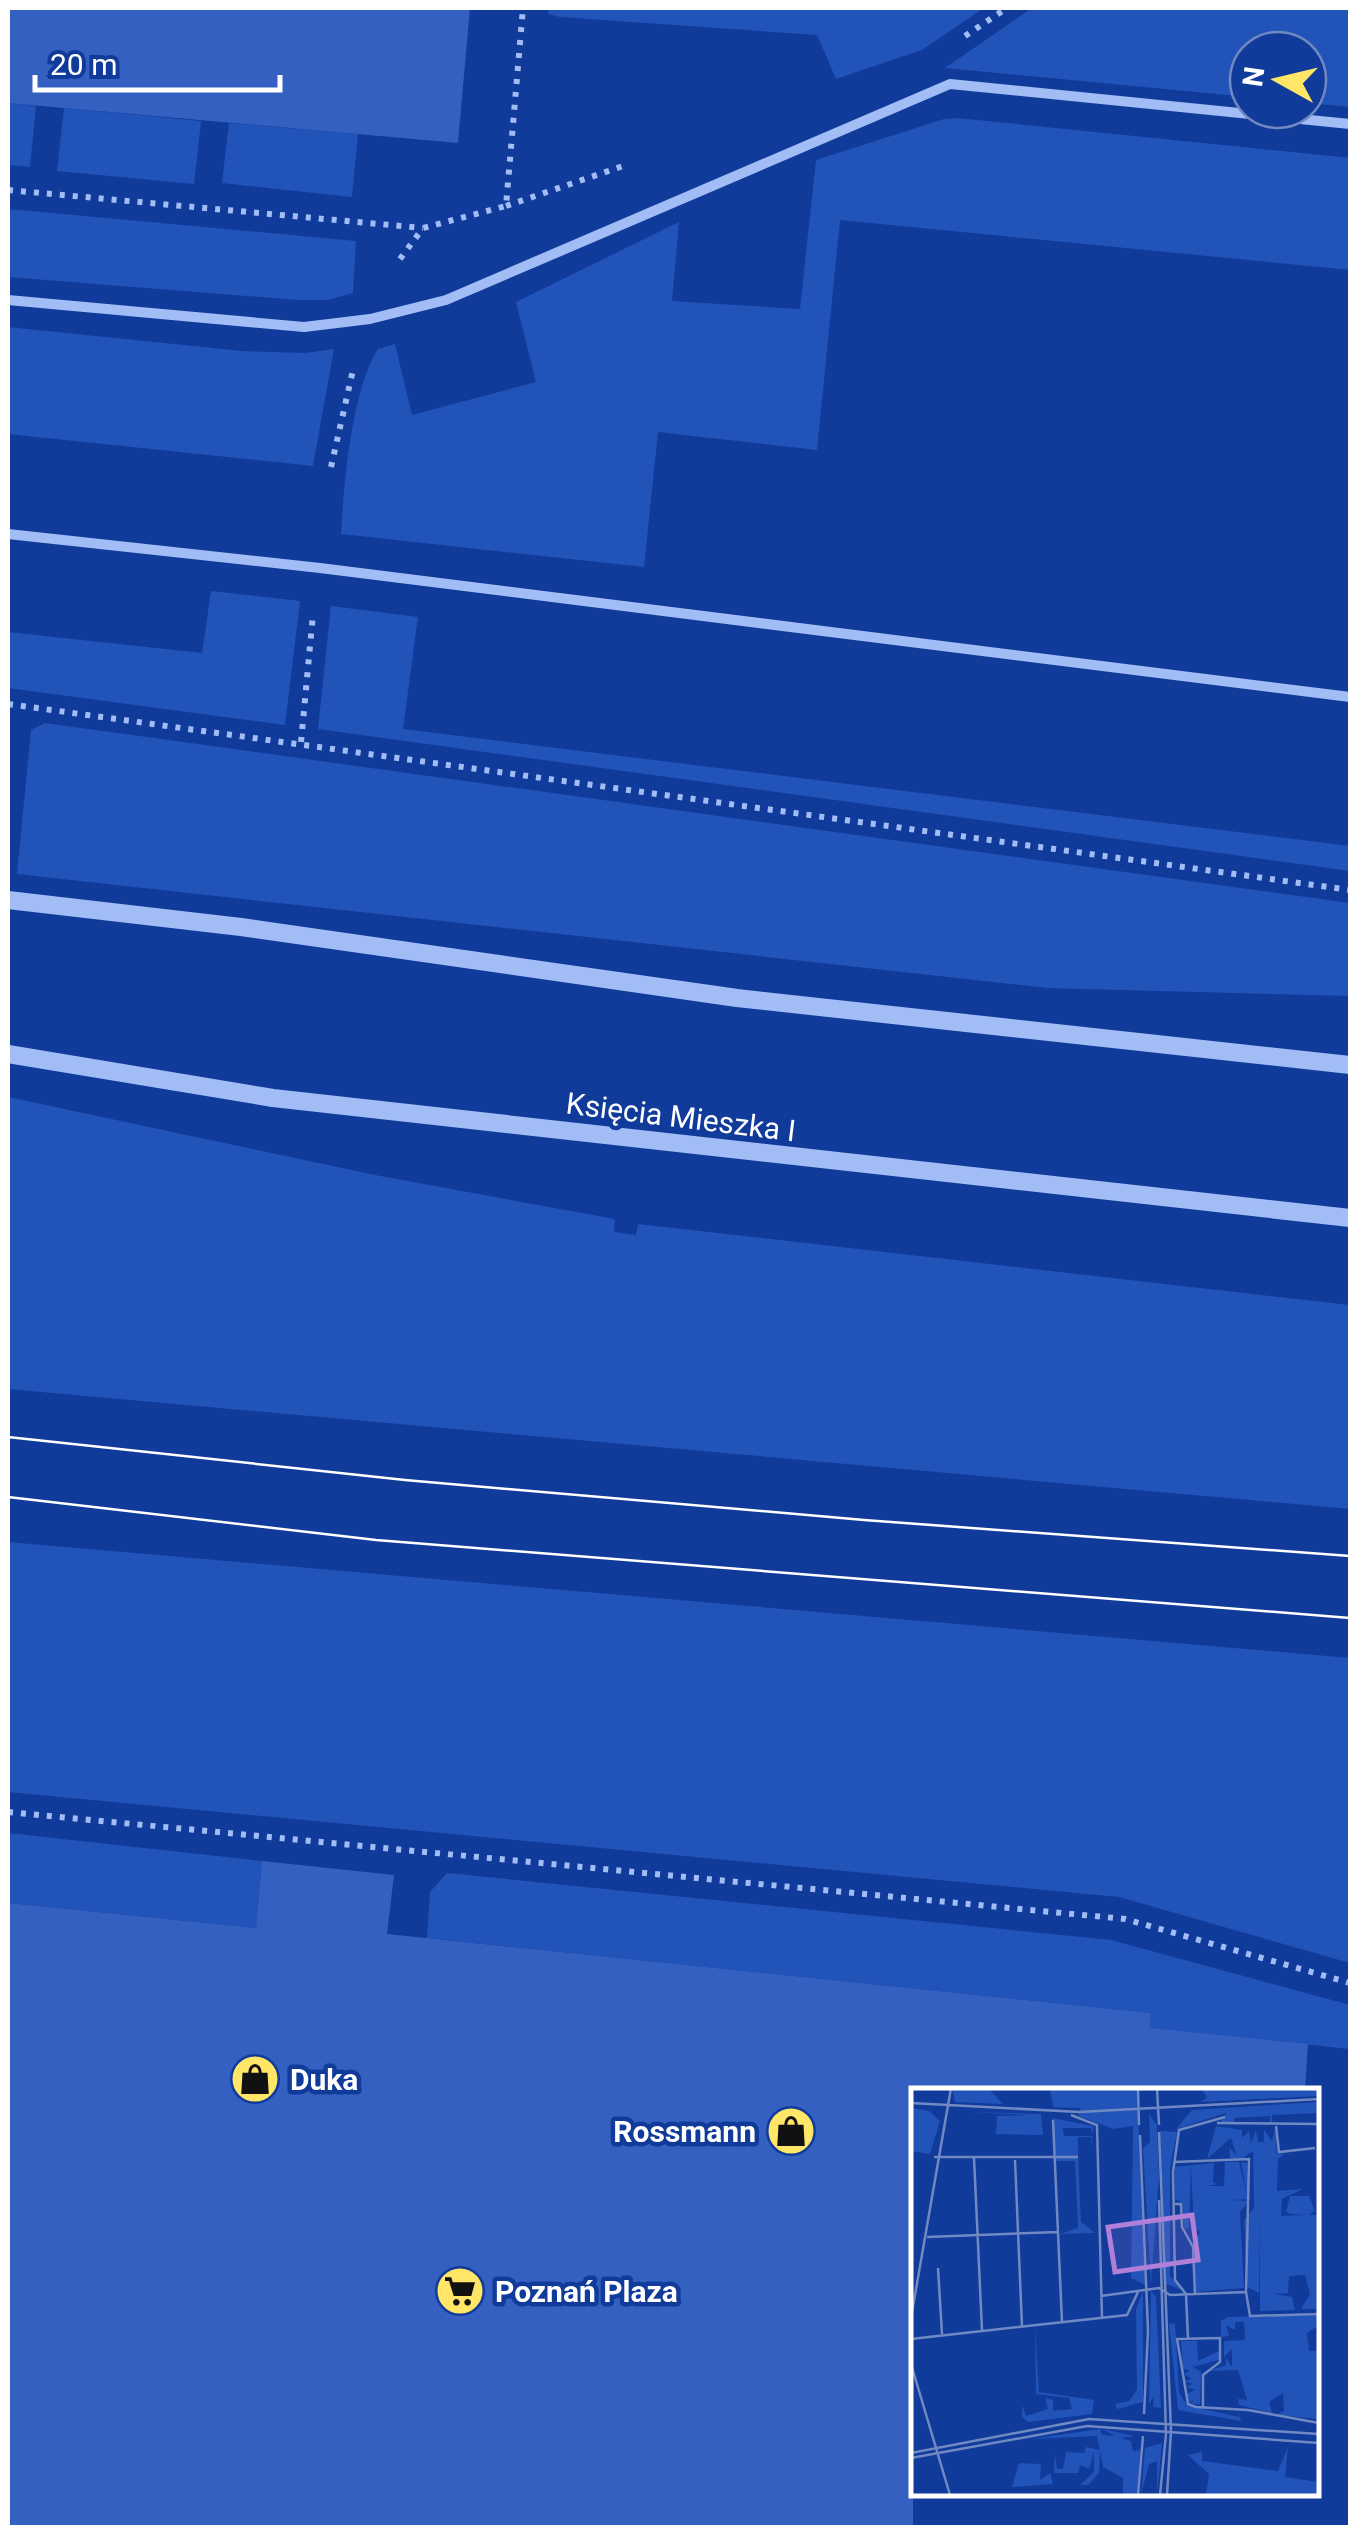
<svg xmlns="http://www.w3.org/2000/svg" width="1358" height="2535" font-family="Roboto,sans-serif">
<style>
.green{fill:#2253b9}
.building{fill:#3461c1}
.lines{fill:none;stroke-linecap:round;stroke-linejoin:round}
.path{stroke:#a2bdf5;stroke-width:6;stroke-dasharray:5 8;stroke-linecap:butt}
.minor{stroke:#a2bdf5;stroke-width:10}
.tertiary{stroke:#a2bdf5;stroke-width:18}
.tram{stroke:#fff;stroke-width:2.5}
.labels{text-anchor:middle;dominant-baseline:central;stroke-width:9;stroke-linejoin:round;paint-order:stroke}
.street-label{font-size:30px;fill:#fff;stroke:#103b9a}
.poi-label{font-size:30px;font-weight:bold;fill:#fff;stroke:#103b9a;text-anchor:start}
.inset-road{fill:none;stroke:#7089c2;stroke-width:2.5}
.view{fill:#b080d9;fill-opacity:0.15;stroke:#b080d9;stroke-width:5}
.inset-edge{fill:none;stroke:#fff;stroke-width:5}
</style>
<rect width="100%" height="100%" fill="#103b9a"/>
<g class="green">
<path d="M 549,8 L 984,8 L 922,50 L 836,79 L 817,35 L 560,17 L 548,14 Z"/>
<path d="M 1032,8 L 1350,8 L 1350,107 L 1308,103 L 1308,50 L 1248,50 L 1248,97 L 945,68 Z"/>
<path d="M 8,103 L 36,106 L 30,167 L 8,165 Z"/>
<path d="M 64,108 L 201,121 L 194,184 L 57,171 Z"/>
<path d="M 958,118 L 1350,158 L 1350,270 L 840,220 L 817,450 L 658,432 L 644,567 L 341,534 C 344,483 351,392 378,349 L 395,344 L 412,415 L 536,382 L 516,302 L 679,222 L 672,301 L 800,309 L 816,160 L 944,119 Z"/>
<path d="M 229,123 L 358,134 L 352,197 L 222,183 Z"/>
<path d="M 8,209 L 356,241 L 353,293 L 328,300 L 298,300 L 8,277 Z"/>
<path d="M 8,327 L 242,351 L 305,353 L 334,349 L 313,466 L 8,434 Z"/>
<path d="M 211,591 L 300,601 L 285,725 L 8,688 L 8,632 L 202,653 Z"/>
<path d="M 331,606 L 418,617 L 403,729 L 1350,846 L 1350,871 L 318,729 Z"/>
<path d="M 45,723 L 1350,903 L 1350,996 L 1048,988 L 17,874 L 31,730 Z"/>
<path d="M 8,1097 L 375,1175 L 615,1219 L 614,1232 L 636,1235 L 638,1224 L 1350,1305 L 1350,1509 L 8,1389 Z"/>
<path d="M 8,1542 L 1350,1658 L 1350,1963 L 1119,1897 L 8,1792 Z"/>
<path d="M 8,1833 L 262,1861 L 256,1928 L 8,1903 Z"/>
<path d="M 447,1873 L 1111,1940 L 1350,2005 L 1350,2049 L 1217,2035 L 1149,2040 L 1151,2013 L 427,1938 L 430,1892 Z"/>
</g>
<g class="building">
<path d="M 8,8 L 470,8 L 458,143 L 8,103 Z"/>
<path d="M 262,1861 L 394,1875 L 387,1934 L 1151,2013 L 1150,2028 L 1308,2044 L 1305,2090 L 913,2090 L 913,2528 L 8,2528 L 8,1903 L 256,1928 Z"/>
</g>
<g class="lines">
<g class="path">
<path d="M 965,36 L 1007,8"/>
<path d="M 8,190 L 423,228"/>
<path d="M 506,206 L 623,166"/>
<path d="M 400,259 L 423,228 L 506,206 L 523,8"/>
<path d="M 331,467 L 353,370"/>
<path d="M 8,704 L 1350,890"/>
<path d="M 301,742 L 313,614"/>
<path d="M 8,1812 L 1125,1919 L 1350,1983"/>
</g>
<g class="minor">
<path d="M 8,300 L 304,327 L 370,319 L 446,300 L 950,84 L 1350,124"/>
<path d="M 8,534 L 320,568 L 1350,697"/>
</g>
<g class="tertiary">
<path d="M 8,900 L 241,927 L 737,998 L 1350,1065"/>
<path d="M 8,1054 L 273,1098 L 1350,1218"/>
</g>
<g class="tram">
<path d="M 8,1437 L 405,1480 L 864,1520 L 1350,1556"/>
<path d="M 8,1497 L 376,1540 L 1350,1618"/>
</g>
</g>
<defs>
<g id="shop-disc" transform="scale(2.5)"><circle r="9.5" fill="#ffe666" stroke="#103b9a"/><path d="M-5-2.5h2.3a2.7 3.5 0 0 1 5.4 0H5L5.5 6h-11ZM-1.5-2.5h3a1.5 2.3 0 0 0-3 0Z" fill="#111"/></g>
<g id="supermarket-disc" transform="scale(2.5)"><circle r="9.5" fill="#ffe666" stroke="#103b9a"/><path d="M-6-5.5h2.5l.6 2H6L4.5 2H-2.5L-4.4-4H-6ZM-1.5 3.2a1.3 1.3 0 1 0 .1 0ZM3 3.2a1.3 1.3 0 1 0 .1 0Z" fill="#111"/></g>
</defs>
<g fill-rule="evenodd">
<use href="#shop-disc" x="255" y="2079"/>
<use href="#shop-disc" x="791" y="2131"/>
<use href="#supermarket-disc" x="460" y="2291"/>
</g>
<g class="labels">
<g class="street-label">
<text transform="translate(681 1117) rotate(7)">Księcia Mieszka I</text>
</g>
<g class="poi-label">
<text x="290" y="2079">Duka</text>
<text x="756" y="2131" text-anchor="end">Rossmann</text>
<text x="495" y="2291">Poznań Plaza</text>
</g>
</g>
<g transform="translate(911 2088)">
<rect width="408" height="408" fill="#103b9a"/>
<path d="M 41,0 L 77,0 L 92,16 L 44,14 ZM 139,0 L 226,0 L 234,197 L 220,190 L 222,38 L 202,41 L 168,28 L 169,20 L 142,19 ZM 290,0 L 407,0 L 407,8 L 290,14 L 296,9 ZM 407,14 L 407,25 L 361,27 L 361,35 L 358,37 L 340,35 L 359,35 L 359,28 L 323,30 L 323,36 L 339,38 L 310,34 L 315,25 L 265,41 L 281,22 ZM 0,20 L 18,23 L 29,33 L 19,66 L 0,63 ZM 59,24 L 130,26 L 132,47 L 85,46 L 86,28 L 117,27 ZM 238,26 L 246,37 L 248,87 L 240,197 L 232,60 L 239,54 ZM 141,30 L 182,38 L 182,46 L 180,40 L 152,40 L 153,48 L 181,48 L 181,62 L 180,49 L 167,49 L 167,68 L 170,134 L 184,145 L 149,146 L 167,140 L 164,73 L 145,73 ZM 305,38 L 331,42 L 331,50 L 338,43 L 340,55 L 345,43 L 347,54 L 353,54 L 353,42 L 361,53 L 364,41 L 366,66 L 373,66 L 367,71 L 366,103 L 392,101 L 371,111 L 370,128 L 396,127 L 379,126 L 375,124 L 379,108 L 398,108 L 404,123 L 398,127 L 407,127 L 407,221 L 390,221 L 399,206 L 394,187 L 378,188 L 377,205 L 363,206 L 381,209 L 384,222 L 349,223 L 349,127 L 348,205 L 336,199 L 333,132 L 343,120 L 342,63 L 332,70 L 319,70 L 318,59 L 326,68 L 320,50 L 296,71 ZM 249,43 L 266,44 L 259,80 L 259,188 L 272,202 L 255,196 L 252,132 L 258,131 L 252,130 ZM 314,74 L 328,74 L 336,108 L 330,74 L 336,75 L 338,111 L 321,112 L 338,113 L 329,124 L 333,200 L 285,204 L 282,155 L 289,144 L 283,140 L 280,78 L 278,140 L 273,140 L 271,115 L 264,111 L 264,79 L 303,75 L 302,95 L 308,96 L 294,98 L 313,98 ZM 232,203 L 232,314 L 206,321 L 204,316 L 218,313 L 226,302 L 225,221 ZM 240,203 L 245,209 L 250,320 L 242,319 L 243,308 L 238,316 ZM 407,227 L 407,238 L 396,245 L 398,263 L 407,263 L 407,331 L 365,327 L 373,323 L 372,305 L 358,314 L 361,325 L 328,317 L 327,311 L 336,312 L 327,282 L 298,283 L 315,277 L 315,270 L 321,279 L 321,261 L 313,269 L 313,253 L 334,252 L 333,234 L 324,234 L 324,242 L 315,237 L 318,248 L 310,249 L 310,233 L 317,229 ZM 258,235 L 264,236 L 268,304 L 276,317 L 328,329 L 327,322 L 330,333 L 267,322 ZM 124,239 L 128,304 L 183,312 L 181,326 L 117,334 L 111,329 L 111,317 L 115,328 L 137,321 L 134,310 L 142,312 L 142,323 L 161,321 L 158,310 L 125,306 ZM 270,253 L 286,253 L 287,273 L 308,263 L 308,272 L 282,279 L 290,284 L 289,317 L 280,315 L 287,306 L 279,315 L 276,306 L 284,302 L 275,299 L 282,296 L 274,293 L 281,291 L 273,286 L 279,283 L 272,280 ZM 189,341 L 191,347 L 204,348 L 192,341 L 223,348 L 210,350 L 220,353 L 222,363 L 229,362 L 226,407 L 212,407 L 212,390 L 192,379 L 186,348 L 119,351 ZM 251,355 L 246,407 L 246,373 L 238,376 L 230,407 L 234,360 ZM 175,359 L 189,362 L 188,385 L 177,397 L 169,397 L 183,384 L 183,364 L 178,381 L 169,377 L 167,385 L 143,385 L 144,365 L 146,381 L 152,381 L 155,364 L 173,365 ZM 377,359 L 374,389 L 407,394 L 407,407 L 295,407 L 298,386 L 277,367 L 291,364 L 291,373 L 367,383 ZM 108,375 L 130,376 L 129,392 L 139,385 L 142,396 L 101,399 Z" fill="#2253b9"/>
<path class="inset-road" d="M 227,0 L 228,37M 246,0 L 248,37M 0,15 L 168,24 L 408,11M 160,27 L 186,37 L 191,230M 142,32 L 151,234M 306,35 L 408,36M 365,38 L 368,64 L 404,60M 248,44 L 260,343 L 256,407M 229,47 L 237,243 L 233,326M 23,69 L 167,69M 63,70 L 71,242M 104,72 L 111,238M 263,74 L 338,71 L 335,204M 248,112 L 255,346 L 249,407M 263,116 L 270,116 L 271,139 L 282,159 L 284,206M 16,149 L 147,144M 27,180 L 31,246M 275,206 L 264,192 L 262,84 L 268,42 L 314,29M 275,206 L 277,251M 190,208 L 248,200 L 259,207 L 335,204 L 339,228 L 408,226M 0,230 L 40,0M 0,251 L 216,227 L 228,202M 0,276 L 39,407M 292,319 L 292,287 L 309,274 L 309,250 L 266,251 L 277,316 L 285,319 L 337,322 L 408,335M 0,365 L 178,331 L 408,346M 0,370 L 176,338 L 408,355M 227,407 L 232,348"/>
<path class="view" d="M 281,127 L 287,172 L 204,184 L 197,139 Z"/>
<rect width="408" height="408" class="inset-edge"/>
</g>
<rect width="1358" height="2535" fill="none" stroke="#ffffff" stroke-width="20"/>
<g transform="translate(1278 80) rotate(278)"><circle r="48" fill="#103b9a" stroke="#7089c2" stroke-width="2.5"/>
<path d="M0-8L18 38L0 25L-18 38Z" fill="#ffe666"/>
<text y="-15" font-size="28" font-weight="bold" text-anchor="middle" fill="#ffffff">N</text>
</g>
<path d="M35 75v15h245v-15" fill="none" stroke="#ffffff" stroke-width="5"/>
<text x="50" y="75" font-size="30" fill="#ffffff" stroke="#103b9a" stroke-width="8" paint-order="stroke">20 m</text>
</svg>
